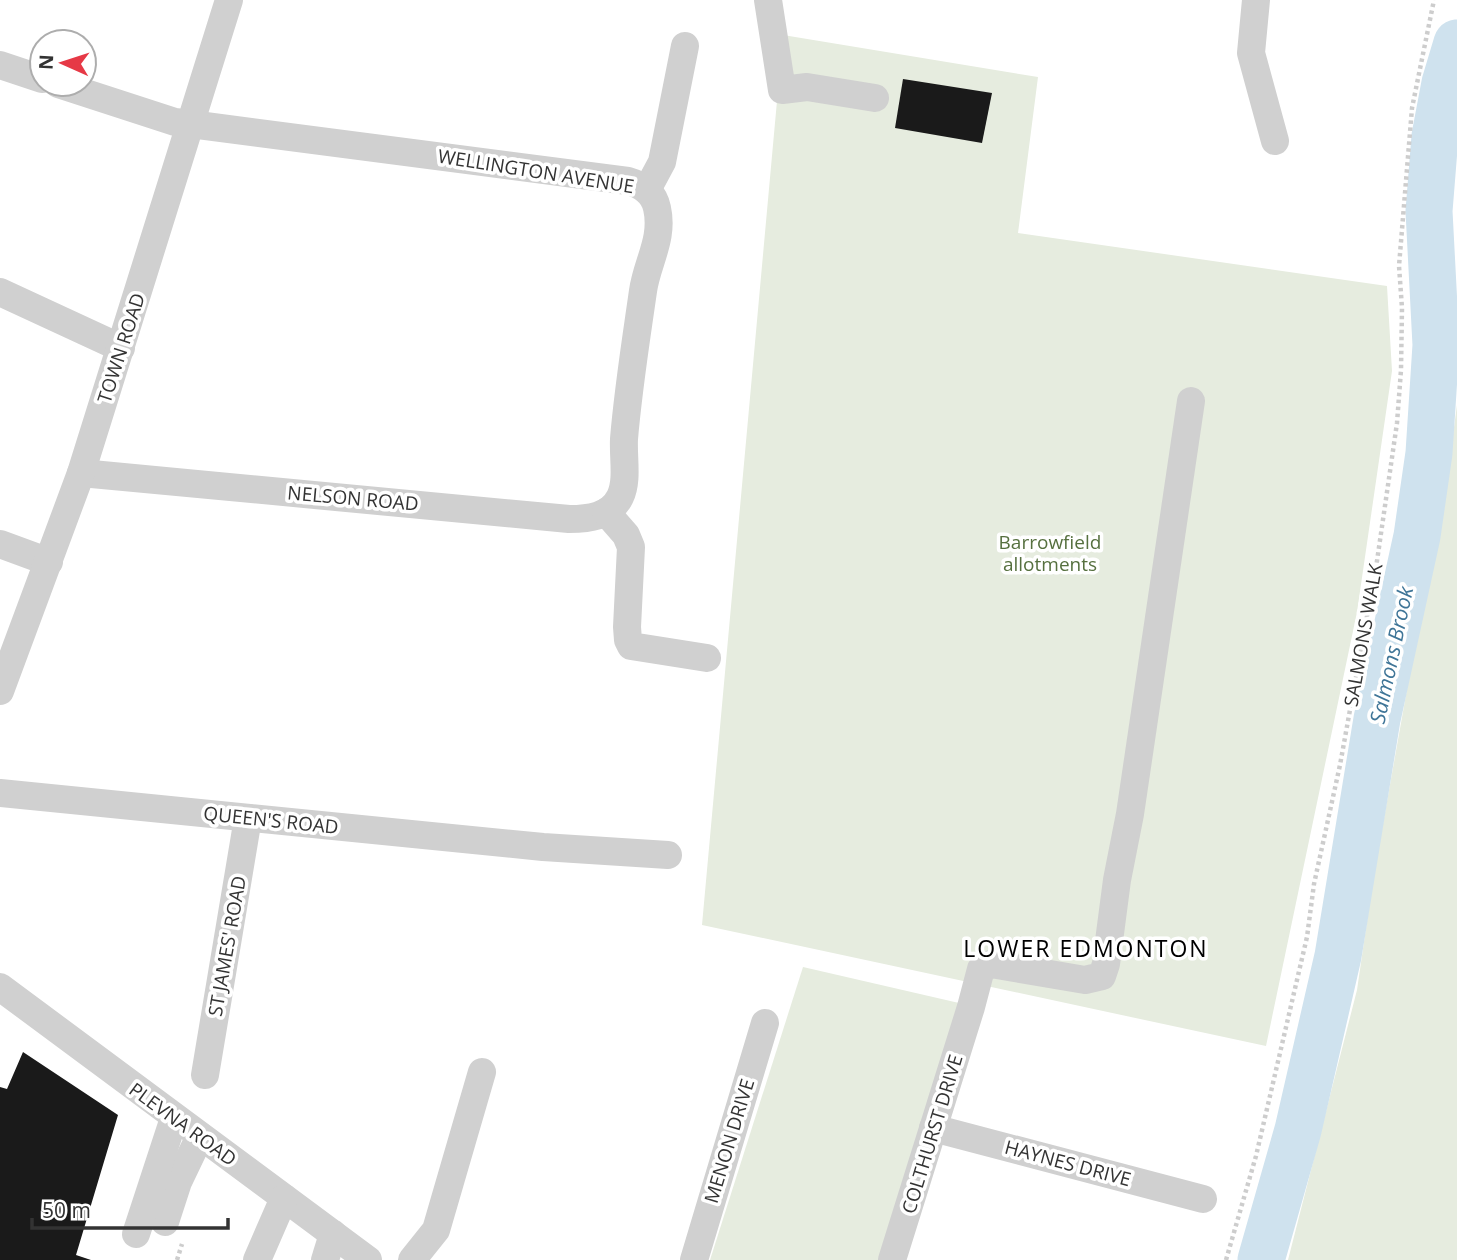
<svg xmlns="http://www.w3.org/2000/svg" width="1457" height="1260" font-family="'Open Sans',sans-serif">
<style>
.green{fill:#e6ecdf}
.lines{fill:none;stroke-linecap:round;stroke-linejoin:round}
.river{stroke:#cfe2ee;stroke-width:47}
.building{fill:#1a1a1a}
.path{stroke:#cdcdcd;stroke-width:4.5;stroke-dasharray:3.5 3.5;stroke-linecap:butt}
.minor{stroke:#d0d0d0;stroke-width:28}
.labels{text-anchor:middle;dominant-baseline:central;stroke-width:7;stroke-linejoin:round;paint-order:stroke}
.street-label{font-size:19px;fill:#333;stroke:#fff}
.park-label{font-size:19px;fill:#56703f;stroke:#fff}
.water-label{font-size:21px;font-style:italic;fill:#3f7597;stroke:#fff}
.quarter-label{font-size:23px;letter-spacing:2px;fill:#000;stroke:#fff}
</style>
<rect width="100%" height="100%" fill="#fff"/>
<g class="green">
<path d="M 783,35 L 1038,77 L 1018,233 L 1387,286 L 1392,371 L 1357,612 L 1266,1046 L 702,925 Z"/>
<path d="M 1457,365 L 1457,1260 L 1288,1260 L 1357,990 L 1373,880 L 1409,678 L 1438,546 L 1457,405 Z"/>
<path d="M 803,967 L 959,1003 L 878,1260 L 710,1260 Z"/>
</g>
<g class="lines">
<path class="river" d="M 1261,1260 L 1298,1130 L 1338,956 L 1377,719 L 1417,536 L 1429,453 L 1436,345 L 1429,211 L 1435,136 L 1445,83 L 1457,43"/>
</g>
<g class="building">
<path d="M 903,79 L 992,93 L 982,143 L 895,128 Z"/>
<path d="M 23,1052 L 118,1115 L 76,1255 L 91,1260 L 0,1260 L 0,1087 L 7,1089 Z"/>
</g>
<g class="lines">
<g class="path">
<path d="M 177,1260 L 182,1244"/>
<path d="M 1226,1260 L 1256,1156 L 1307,937 L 1314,884 L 1340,765 L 1377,561 L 1397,423 L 1401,370 L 1402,308 L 1399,266 L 1412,108 L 1434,0"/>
</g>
<g class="minor">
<path d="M 768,0 L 782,90 L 807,87 L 875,98"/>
<path d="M 1256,0 L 1251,53 L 1275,141"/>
<path d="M 0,65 L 42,79"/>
<path d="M 58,84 L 175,122 L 628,181 C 642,185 654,193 657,208 C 664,239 647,262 643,291 C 636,340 628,390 624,439 C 623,458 628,481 620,497 C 610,517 588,519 569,519 L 81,473"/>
<path d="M 647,190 L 662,162 L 685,46"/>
<path d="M 0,292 L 121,348"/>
<path d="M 606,512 L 626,535 L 631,547 L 627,627 L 628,640 L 631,646 L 707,658"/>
<path d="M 0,544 L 49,562"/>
<path d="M 0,691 L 81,473 L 229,0"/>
<path d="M 0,793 L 543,847 L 668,855"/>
<path d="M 0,987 L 368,1260"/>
<path d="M 205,1075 L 248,818"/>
<path d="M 933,1128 L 1203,1199"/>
<path d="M 165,1222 L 178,1182 L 200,1136"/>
<path d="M 136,1234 L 174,1118"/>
<path d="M 257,1260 L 284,1198"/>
<path d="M 325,1260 L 333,1234"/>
<path d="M 412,1260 L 436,1230 L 482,1072"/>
<path d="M 694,1260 L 765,1023"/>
<path d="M 892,1260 L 971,1007 L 981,969 L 991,964 L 1085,980 L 1102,976 L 1106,964 L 1117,880 L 1130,814 L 1191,401"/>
</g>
</g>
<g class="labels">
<g class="street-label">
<text transform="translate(536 171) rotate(9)">WELLINGTON AVENUE</text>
<text transform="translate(121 348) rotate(-72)">TOWN ROAD</text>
<text transform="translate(353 498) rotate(5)">NELSON ROAD</text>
<text transform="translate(1363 635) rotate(-80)">SALMONS WALK</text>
<text transform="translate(271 820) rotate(6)">QUEEN'S ROAD</text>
<text transform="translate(227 946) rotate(-80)">ST JAMES' ROAD</text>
<text transform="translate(183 1124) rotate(36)">PLEVNA ROAD</text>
<text transform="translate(932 1134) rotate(-73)">COLTHURST DRIVE</text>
<text transform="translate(729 1141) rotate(-73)">MENON DRIVE</text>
<text transform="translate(1068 1163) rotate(15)">HAYNES DRIVE</text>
</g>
<g class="park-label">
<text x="1050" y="542">Barrowfield<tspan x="1050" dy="22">allotments</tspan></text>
</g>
<g class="water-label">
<text transform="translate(1391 655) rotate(-78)">Salmons Brook</text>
</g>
<g class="quarter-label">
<text x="1086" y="948">LOWER EDMONTON</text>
</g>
</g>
<g transform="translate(63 63) rotate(273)"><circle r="33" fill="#ffffff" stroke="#adadad" stroke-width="2"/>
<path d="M0-5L12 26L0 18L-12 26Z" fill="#e63946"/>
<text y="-10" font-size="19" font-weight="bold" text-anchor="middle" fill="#333333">N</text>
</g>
<path d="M32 1218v10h196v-10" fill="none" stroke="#333333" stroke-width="3.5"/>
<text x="42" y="1218" font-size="21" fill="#333333" stroke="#ffffff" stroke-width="5" paint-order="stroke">50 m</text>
</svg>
